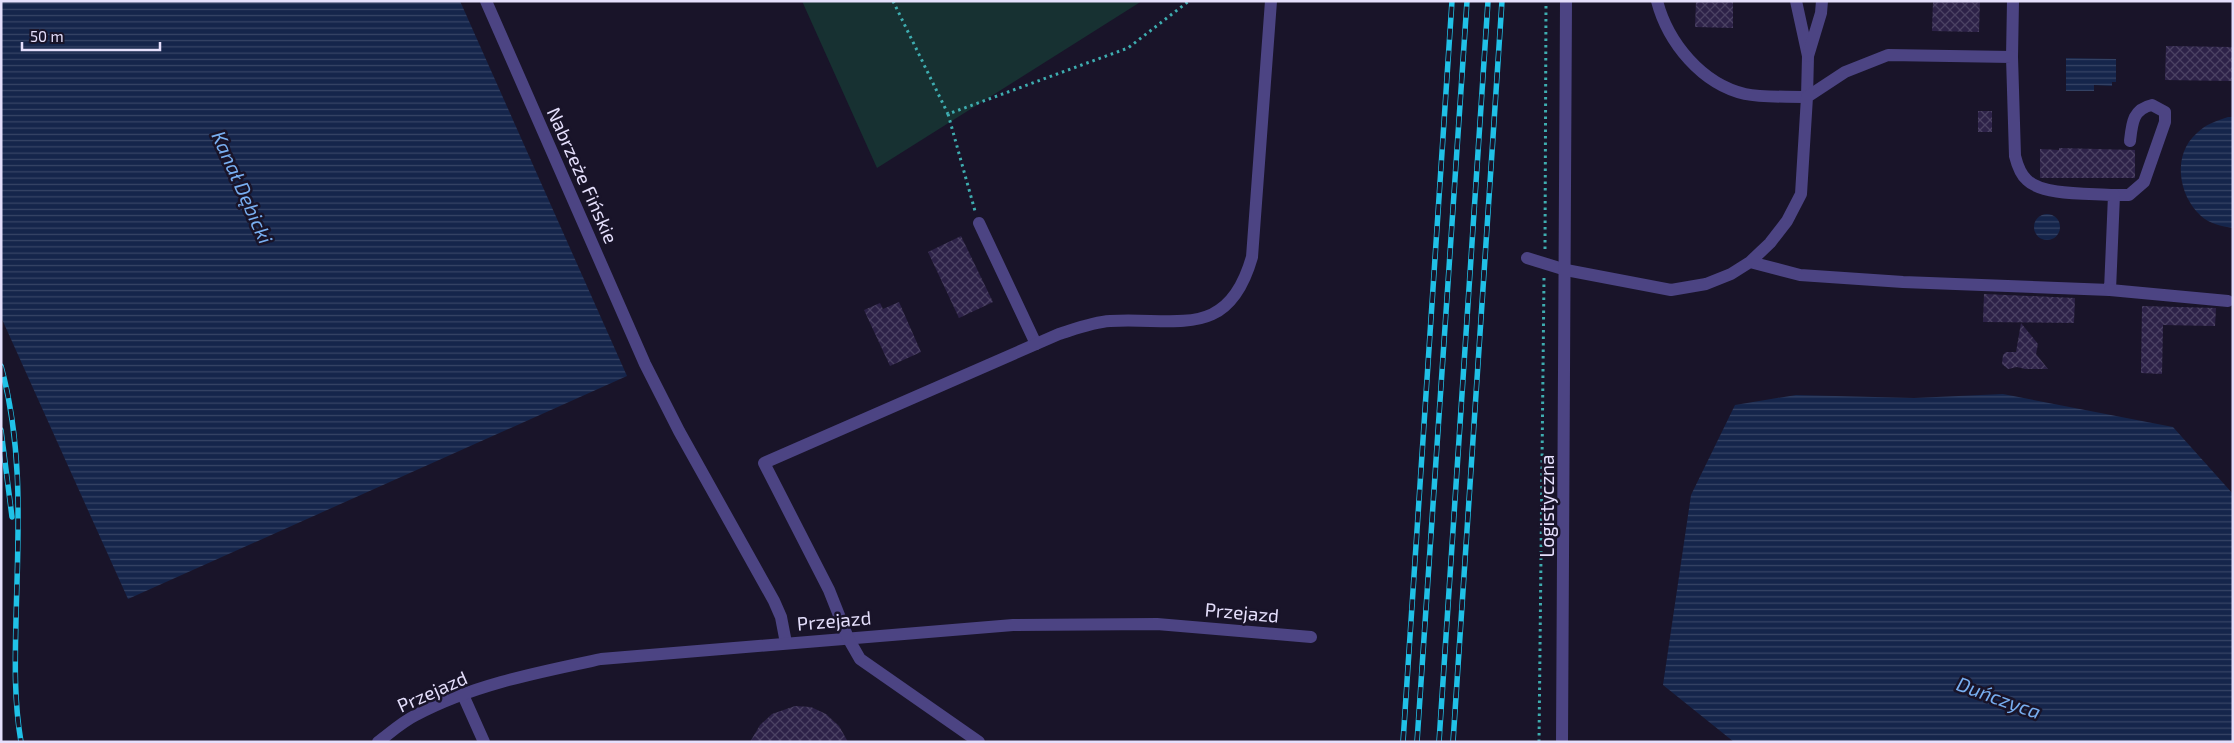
<svg xmlns="http://www.w3.org/2000/svg" width="2234" height="743" font-family="'Exo 2',sans-serif">
<style>
.green{fill:#173132}
.water{fill:url(#water-rules)}
.building{fill:url(#building-cross-hatch)}
.lines{fill:none;stroke-linecap:round;stroke-linejoin:round}
.path{stroke:#3eadb0;stroke-width:3;stroke-dasharray:2.5 4;stroke-linecap:butt}
.minor{stroke:#4c4483;stroke-width:12}
.rail-casing{stroke:#20c1e7;stroke-width:5.5}
.rail{stroke:#191429;stroke-width:4;stroke-dasharray:11;stroke-linecap:butt}
.labels{text-anchor:middle;dominant-baseline:central;stroke-width:5;stroke-linejoin:round;paint-order:stroke}
.street-label{font-size:19px;fill:#e5dffc;stroke:#191429}
.water-label{font-size:20px;font-style:italic;fill:#78aef0;stroke:#191429}
</style>
<defs>
<pattern id="water-rules" width="6" height="5" patternUnits="userSpaceOnUse" patternTransform="scale(1.25)"><rect width="6" height="5" fill="#15254b"/><path d="M0 2.5h6" fill="none" stroke="#374466"/></pattern>
<pattern id="building-cross-hatch" width="8" height="8" patternUnits="userSpaceOnUse" patternTransform="scale(1.25)"><rect width="8" height="8" fill="#2d2248"/><path d="M0 0l8 8M0 8l8-8" fill="none" stroke="#4b4263"/></pattern>
</defs>
<rect width="100%" height="100%" fill="#191429"/>
<path class="green" d="M 802,1 L 1142,1 L 877,168 Z"/>
<g class="water">
<path d="M 1,1 L 460,1 L 627,376 L 128,599 L 1,317 Z"/>
<path d="M 2066,58 L 2116,59 L 2116,82 L 2112,82 L 2112,86 L 2094,85 L 2094,91 L 2066,91 Z"/>
<path d="M 2228,117 L 2233,117 L 2233,228 C 2221,226 2210,224 2201,216 C 2178,195 2172,154 2197,133 C 2206,124 2216,121 2228,117 Z"/>
<circle cx="2047" cy="227" r="13"/>
<path d="M 1796,395 L 1914,398 L 2003,394 L 2173,427 L 2233,494 L 2233,742 L 1734,742 L 1663,685 L 1691,495 L 1735,405 Z"/>
</g>
<g class="building">
<path d="M 1696,1 L 1733,1 L 1733,28 L 1695,27 Z"/>
<path d="M 1933,1 L 1980,1 L 1979,32 L 1932,31 Z"/>
<path d="M 2166,46 L 2233,47 L 2233,81 L 2165,80 Z"/>
<rect x="1978" y="111" width="14" height="21"/>
<path d="M 2059,148 L 2135,150 L 2135,178 L 2040,178 L 2040,149 L 2059,150 Z"/>
<path d="M 961,236 L 993,302 L 959,318 L 928,252 Z"/>
<path d="M 1984,294 L 2075,298 L 2074,323 L 1983,322 Z"/>
<path d="M 899,302 L 921,352 L 890,366 L 864,310 L 880,303 L 883,309 Z"/>
<path d="M 2142,306 L 2216,308 L 2215,326 L 2163,325 L 2162,374 L 2141,373 Z"/>
<path d="M 2021,323 L 2038,344 L 2036,354 L 2048,369 L 2025,369 L 2017,367 L 2008,369 L 2002,364 L 2003,355 L 2006,352 L 2016,352 Z"/>
<path d="M 795,706 L 811,707 L 826,714 L 839,726 L 848,742 L 750,742 L 760,725 L 772,714 Z"/>
</g>
<g class="lines">
<g class="path">
<path d="M 893,1 L 948,114 L 1128,48 L 1189,1"/>
<path d="M 948,114 L 975,211"/>
<path d="M 1545,249 L 1546,1"/>
<path d="M 1539,742 L 1544,277"/>
</g>
<g class="minor">
<path d="M 486,1 L 645,364 L 679,431 L 774,601 L 781,617 L 786,643"/>
<path d="M 1657,1 C 1668,43 1702,84 1745,94 C 1764,98 1787,96 1807,97 L 1808,56 L 1796,1"/>
<path d="M 1808,56 L 1821,13 L 1822,1"/>
<path d="M 2012,57 L 2013,1"/>
<path d="M 2114,195 L 2129,195 L 2144,182 L 2165,122 L 2165,112 L 2152,105 C 2133,109 2132,123 2130,141"/>
<path d="M 979,223 L 1036,344"/>
<path d="M 1527,258 L 1566,270 L 1671,290 L 1706,284 L 1731,274 L 1750,262 L 1770,243 L 1787,221 L 1801,194 L 1807,97 L 1845,72 L 1888,55 L 2012,57 L 2015,156 C 2017,164 2020,174 2027,180 C 2043,196 2091,193 2114,195 L 2110,290 L 1903,282 L 1800,275 L 1750,262"/>
<path d="M 2110,290 L 2228,301"/>
<path d="M 463,695 L 484,742"/>
<path d="M 378,742 C 390,733 402,722 416,715 C 472,685 539,672 601,659 L 1013,625 L 1157,624 L 1311,637"/>
<path d="M 979,742 L 860,659 L 848,638 L 829,590 L 764,463 L 1059,334 C 1075,329 1093,322 1110,321 C 1178,317 1228,341 1252,257 L 1271,1"/>
<path d="M 1562,742 L 1566,1"/>
</g>
<g class="rail-casing">
<g id="rail">
<path d="M 1,366 C 24,450 18,534 16,620 C 15,661 14,701 21,742"/>
<path d="M 1,430 L 12,517"/>
<path d="M 1403,742 L 1452,1"/>
<path d="M 1417,742 L 1467,1"/>
<path d="M 1439,742 L 1488,1"/>
<path d="M 1453,742 L 1502,1"/>
</g>
</g>
<use href="#rail" class="rail"/>
</g>
<g class="labels">
<g class="street-label">
<text transform="translate(583 175) rotate(66)">Nabrzeże Fińskie</text>
<text transform="translate(1546 506) rotate(-90)">Logistyczna</text>
<text transform="translate(1242 612) rotate(5)">Przejazd</text>
<text transform="translate(834 620) rotate(-5)">Przejazd</text>
<text transform="translate(432 691) rotate(-24)">Przejazd</text>
</g>
<g class="water-label">
<text transform="translate(243 187) rotate(66)">Kanał Dębicki</text>
<text transform="translate(1999 697) rotate(20)">Duńczyca</text>
</g>
</g>
<rect width="2234" height="743" fill="none" stroke="#e5dffc" stroke-width="5"/>
<path d="M22 42v8h138v-8" fill="none" stroke="#e5dffc" stroke-width="2.5"/>
<text x="30" y="42" font-size="15" fill="#e5dffc" stroke="#191429" stroke-width="4" paint-order="stroke">50 m</text>
</svg>
